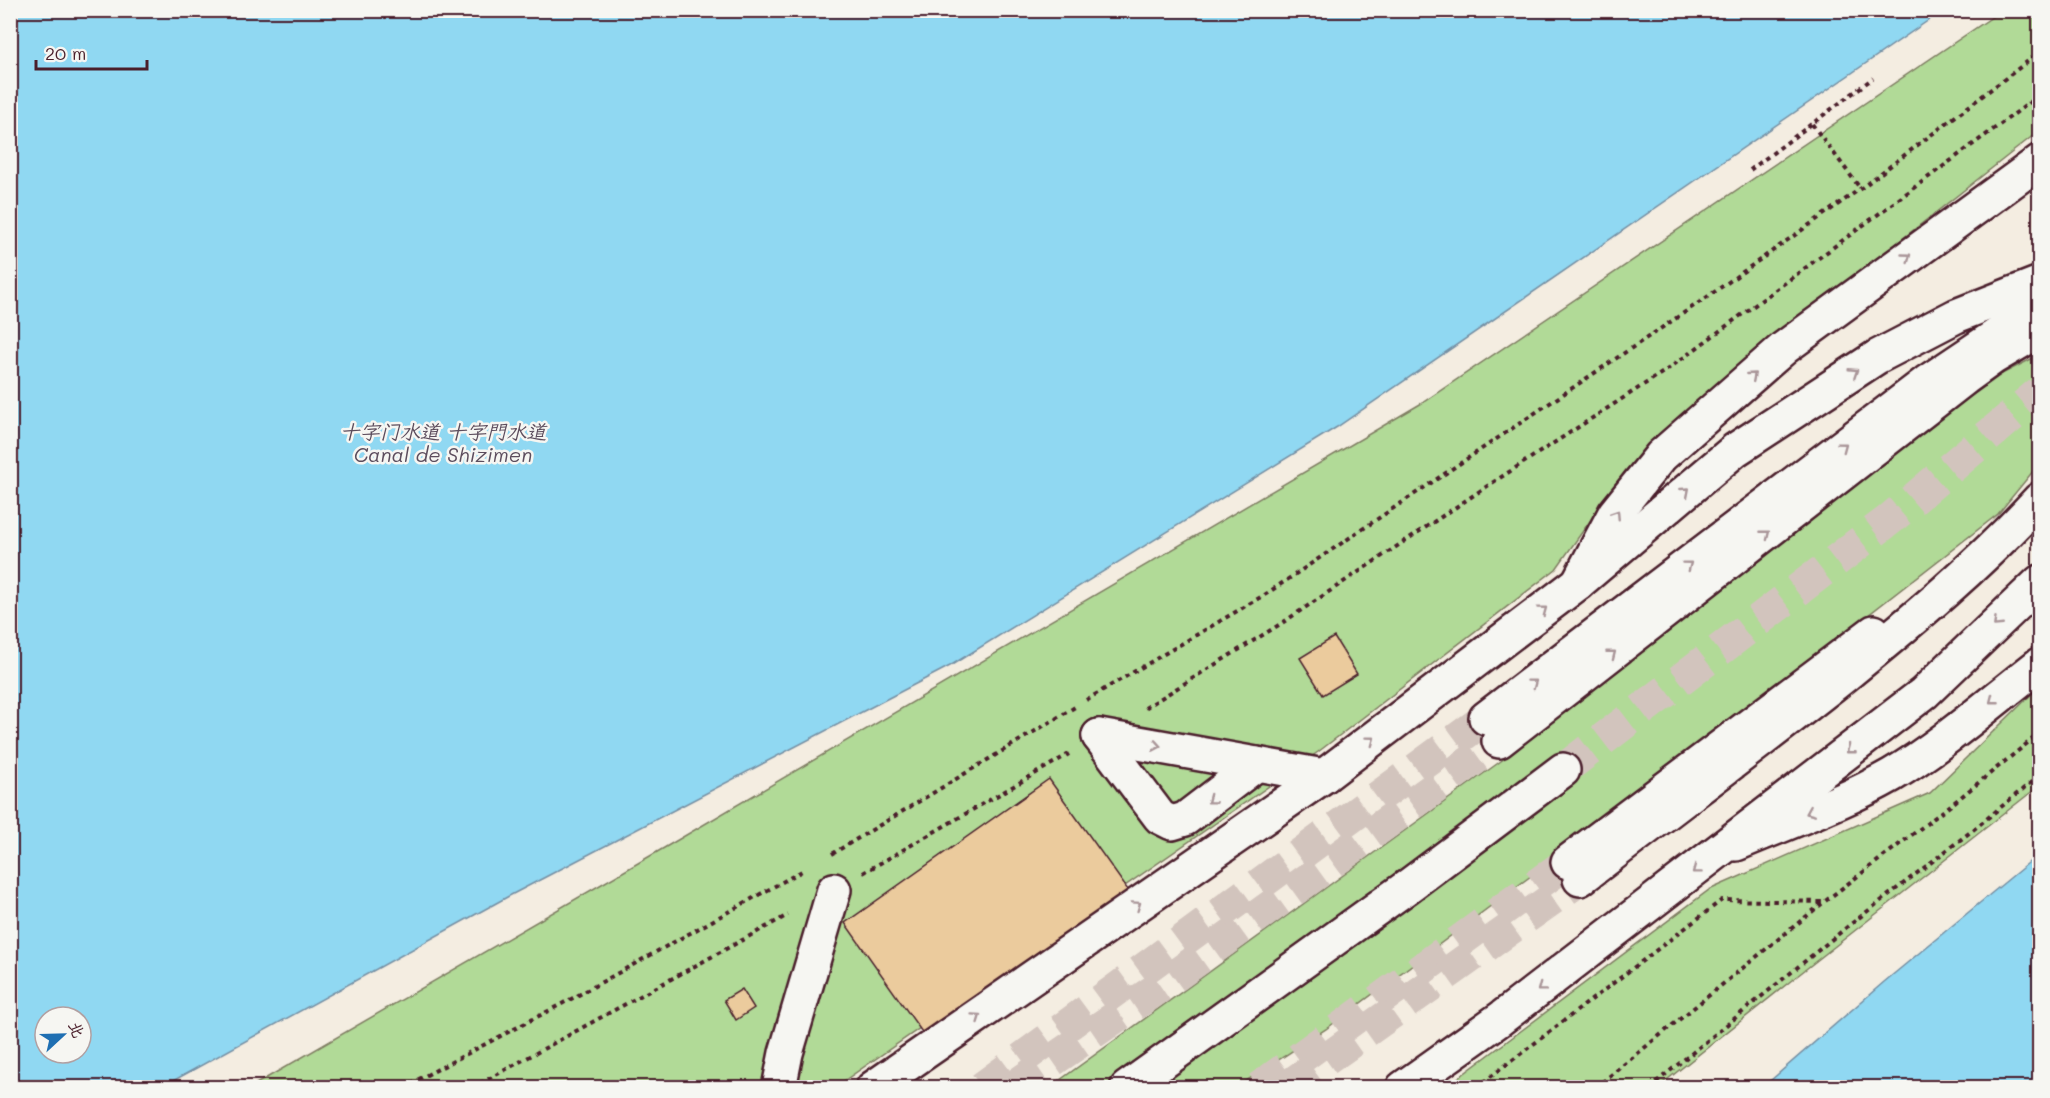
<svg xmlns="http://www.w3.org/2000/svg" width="2050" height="1098" font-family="Mali,'LXGW WenKai TC',sans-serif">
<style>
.green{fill:#b1da97;stroke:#7e7c61;stroke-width:1.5}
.water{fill:#90d8f2;stroke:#748ea2;stroke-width:1.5;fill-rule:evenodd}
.building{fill:#ebcb9d;stroke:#4a1f2b;stroke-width:1.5}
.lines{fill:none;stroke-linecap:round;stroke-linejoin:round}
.minor-tunnel{stroke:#d2c4bd;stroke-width:33;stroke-dasharray:33 16;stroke-linecap:butt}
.major-tunnel{stroke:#d2c4bd;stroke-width:33;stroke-dasharray:33 16;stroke-linecap:butt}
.minor-casing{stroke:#4a1f2b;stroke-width:38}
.major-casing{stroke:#4a1f2b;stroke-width:38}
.path{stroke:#4a1f2b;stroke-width:4;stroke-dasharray:4.5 4.5;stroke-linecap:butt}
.minor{stroke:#f6f6f2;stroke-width:33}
.major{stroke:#f6f6f2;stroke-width:33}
.oneway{stroke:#a99598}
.labels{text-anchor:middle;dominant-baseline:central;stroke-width:5;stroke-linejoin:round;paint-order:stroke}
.water-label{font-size:20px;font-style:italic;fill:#5c4d5d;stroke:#f6f6f2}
</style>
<rect width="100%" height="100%" fill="#f4ede1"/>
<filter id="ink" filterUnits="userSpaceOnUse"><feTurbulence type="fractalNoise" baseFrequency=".0167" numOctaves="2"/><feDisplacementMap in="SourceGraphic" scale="12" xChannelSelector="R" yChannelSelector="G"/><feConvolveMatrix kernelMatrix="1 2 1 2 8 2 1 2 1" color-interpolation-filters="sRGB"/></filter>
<g filter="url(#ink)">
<g class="green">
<path d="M 2001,11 L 2039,11 L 2039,131 L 1726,378 L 1626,470 L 1556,569 L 1318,752 L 835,1087 L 249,1088 L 664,848 L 1422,403 Z"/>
<path d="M 2039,355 L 2039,464 L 1998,514 L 1571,846 L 1326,1029 L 1237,1087 L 1049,1088 L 1501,761 L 1994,378 Z"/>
<path d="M 2039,687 L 2039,786 L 1792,980 L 1658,1087 L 1446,1087 L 1709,890 L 1930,793 Z"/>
</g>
<g class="water">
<path d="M 10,11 L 11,10 L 1942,11 L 1337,427 L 950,666 L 509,896 L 162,1087 L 11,1087 ZM 45,1017 L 81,1017 L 81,1053 L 45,1053 Z"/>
<path d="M 2039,854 L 2039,1087 L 1763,1087 L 1884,982 Z"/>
</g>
<g class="building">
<path d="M 1334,637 L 1357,674 L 1323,695 L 1300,658 Z"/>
<path d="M 1049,779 L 1128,890 L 924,1035 L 845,923 Z"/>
<path d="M 742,989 L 754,1008 L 736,1020 L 724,1000 Z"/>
</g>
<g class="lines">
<g class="minor-tunnel">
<path d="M 1563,770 L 1889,520 L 2040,392"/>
<path d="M 1012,1088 L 1161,986 L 1499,741"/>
<path d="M 1259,1088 L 1568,862"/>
</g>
<g class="major-tunnel">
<path d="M 982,1088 L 1486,718"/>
<path d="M 1286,1088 L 1580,879"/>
</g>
<g class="minor-casing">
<g id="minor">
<path d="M 1578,583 L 1615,513 L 1661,456 L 1784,348 L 2040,161"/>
<path d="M 1099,736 L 1324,776"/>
<path d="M 1099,736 L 1160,817 L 1172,823 L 1185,819 L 1257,764"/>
<path d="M 1499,741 L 1965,378 L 1994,357 L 2040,330"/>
<path d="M 1736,844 C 1788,822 1843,803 1892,775 C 1944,744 1992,701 2040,664"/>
<path d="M 1568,862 L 1874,632"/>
<path d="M 779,1088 L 786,1053 L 834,890"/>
<path d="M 1127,1088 L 1407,887 L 1563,770"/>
</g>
</g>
<g class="major-casing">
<g id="major">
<path d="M 1486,718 L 1927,382 L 2006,329 L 2040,312"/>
<path d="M 1580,879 C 1668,811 1757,745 1844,676 C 1912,621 1980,564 2040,499"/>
<path d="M 873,1088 L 1324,776 L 1578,583 L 1735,450 L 1877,357 L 1956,316 L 2040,283"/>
<path d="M 1403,1088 L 1500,1019 L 1924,693 L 2040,582"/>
</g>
</g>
<g class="path">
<path d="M 1812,124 L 1860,188"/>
<path d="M 1750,170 L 1873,78"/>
<path d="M 1086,700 L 1266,594 L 1703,300 L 1860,189 L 2040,52"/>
<path d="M 1145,708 L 1282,623 L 1492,483 L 1668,369 L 2040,95"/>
<path d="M 832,854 L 1075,707"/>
<path d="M 863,873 L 1069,754"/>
<path d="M 402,1088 L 573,998 L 802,871"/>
<path d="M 472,1088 L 788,915"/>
<path d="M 1476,1088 L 1722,900 L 1823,902"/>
<path d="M 1595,1088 L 1824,902 L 1951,805 L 2040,733"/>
<path d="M 1649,1088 L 1847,927 L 1973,830 L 2040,775"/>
</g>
<use href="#minor" class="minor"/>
<use href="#major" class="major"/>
</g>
<defs><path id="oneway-chevron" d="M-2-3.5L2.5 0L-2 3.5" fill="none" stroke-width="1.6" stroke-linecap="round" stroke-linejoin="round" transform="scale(1.5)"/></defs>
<g class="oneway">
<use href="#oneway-chevron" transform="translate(1907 257) rotate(-36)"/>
<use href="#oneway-chevron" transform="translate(1854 372) rotate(-33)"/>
<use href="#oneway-chevron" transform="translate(1752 376) rotate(-41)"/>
<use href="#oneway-chevron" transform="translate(1843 446) rotate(-37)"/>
<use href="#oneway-chevron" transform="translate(1686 491) rotate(-41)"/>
<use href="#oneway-chevron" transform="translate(1616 514) rotate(-57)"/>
<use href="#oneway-chevron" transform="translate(1766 534) rotate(-38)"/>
<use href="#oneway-chevron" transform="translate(1688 565) rotate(-37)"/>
<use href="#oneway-chevron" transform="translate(1543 610) rotate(-37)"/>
<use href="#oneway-chevron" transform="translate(1997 623) rotate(136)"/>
<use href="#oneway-chevron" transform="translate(1612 654) rotate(-38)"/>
<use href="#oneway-chevron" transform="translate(1533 683) rotate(-37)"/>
<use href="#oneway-chevron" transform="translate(1993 700) rotate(142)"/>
<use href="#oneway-chevron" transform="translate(1371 740) rotate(-37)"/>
<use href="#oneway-chevron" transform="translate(1157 746) rotate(10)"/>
<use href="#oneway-chevron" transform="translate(1850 750) rotate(142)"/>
<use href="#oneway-chevron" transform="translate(1211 800) rotate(143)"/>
<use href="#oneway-chevron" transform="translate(1810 812) rotate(157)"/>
<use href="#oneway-chevron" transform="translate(1696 870) rotate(143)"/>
<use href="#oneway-chevron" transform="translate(1137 905) rotate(-35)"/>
<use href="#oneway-chevron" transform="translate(1541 988) rotate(143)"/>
<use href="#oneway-chevron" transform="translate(977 1017) rotate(-35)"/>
</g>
</g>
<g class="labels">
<g class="water-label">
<text x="443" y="431">十字门水道 十字門水道<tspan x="443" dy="23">Canal de Shizimen</tspan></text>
</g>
</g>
<rect width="2050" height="1098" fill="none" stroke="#f6f6f2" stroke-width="36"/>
<rect x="18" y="18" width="2014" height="1062" fill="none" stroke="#4a1f2b" stroke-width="2" filter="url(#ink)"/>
<g transform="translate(63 1035) rotate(68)"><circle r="28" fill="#f6f6f2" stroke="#b1a0a2" stroke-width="1.5"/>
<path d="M0-4.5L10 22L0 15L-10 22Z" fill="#1f6fb2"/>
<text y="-9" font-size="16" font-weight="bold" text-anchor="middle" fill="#4a1f2b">北</text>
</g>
<path d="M36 60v9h111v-9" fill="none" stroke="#4a1f2b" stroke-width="3"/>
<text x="45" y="60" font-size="18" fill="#4a1f2b" stroke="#f6f6f2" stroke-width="4.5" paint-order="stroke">20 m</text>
</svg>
